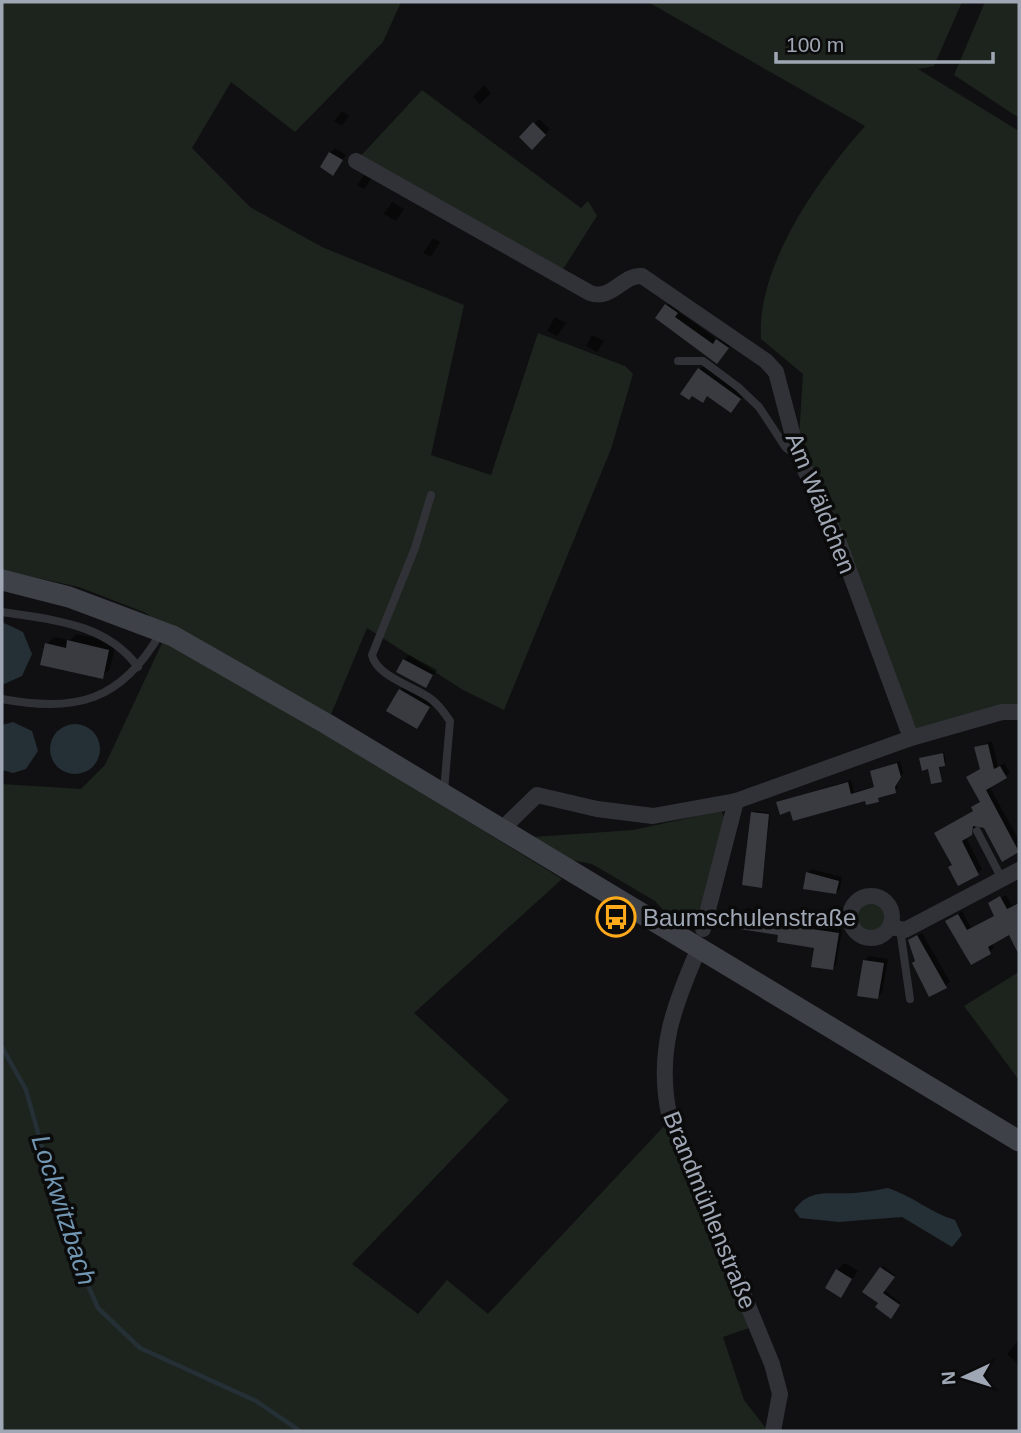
<svg xmlns="http://www.w3.org/2000/svg" width="1021" height="1433" font-family="Helvetica,sans-serif">
<style>
.green{fill:#1c241d}
.water{fill:#252f36}
.shadow{fill:#0007}
.lines{fill:none;stroke-linecap:round;stroke-linejoin:round}
.stream{stroke:#252f36;stroke-width:4.5}
.building{fill:#393b40}
.lane{stroke:#313237;stroke-width:8}
.street{stroke:#313237;stroke-width:16}
.secondary{stroke:#3e4147;stroke-width:21}
.labels{text-anchor:middle;dominant-baseline:central;stroke-width:7;stroke-linejoin:round;paint-order:stroke}
.street-label{font-size:24px;fill:#9fa6b4;stroke:#0b0b0c}
.poi-label{font-size:24px;fill:#9fa6b4;stroke:#0b0b0c;text-anchor:start}
.water-label{font-size:26px;font-style:italic;fill:#7297b3;stroke:#0b0b0c}
</style>
<rect width="100%" height="100%" fill="#101012"/>
<g class="green">
<path d="M 2,2 L 401,2 L 383,42 L 295,132 L 231,82 L 192,148 L 250,207 L 322,247 L 464,305 L 431,455 L 491,475 L 538,333 L 625,366 L 633,374 L 611,449 L 504,710 L 463,690 L 367,628 L 327,724 L 173,636 L 146,613 L 79,587 L 2,570 Z"/>
<path d="M 648,2 L 962,2 L 934,66 L 918,69 L 1019,131 L 1019,712 L 911,738 L 798,455 L 803,374 L 761,339 C 756,266 819,178 865,126 Z"/>
<path d="M 985,2 L 1019,2 L 1019,118 L 954,75 Z"/>
<path d="M 422,90 L 581,208 L 588,201 L 597,216 L 560,274 L 356,161 Z"/>
<path d="M 163,641 L 259,693 L 562,879 L 414,1013 L 509,1100 L 352,1264 L 418,1314 L 447,1280 L 488,1314 L 666,1124 L 749,1328 L 723,1337 L 744,1400 L 768,1431 L 2,1431 L 2,784 L 81,789 L 105,765 Z"/>
<path d="M 721,811 L 726,821 L 700,923 L 667,914 L 655,901 L 592,864 L 572,860 L 533,837 L 633,830 Z"/>
<circle cx="871" cy="917" r="15"/>
<path d="M 1019,972 L 1019,1080 L 964,1006 Z"/>
</g>
<g class="water">
<path d="M 2,622 L 23,632 L 32,654 L 22,676 L 2,685 Z"/>
<path d="M 13,722 L 32,731 L 38,751 L 26,769 L 13,773 L 2,770 L 2,725 Z"/>
<circle cx="75" cy="749" r="25"/>
<path d="M 888,1188 C 913,1196 931,1213 955,1220 L 962,1235 L 952,1247 L 902,1217 L 839,1222 L 800,1218 L 794,1210 C 811,1187 829,1195 855,1193 C 866,1192 877,1190 888,1188 Z"/>
</g>
<g class="shadow">
<path d="M 484,85 L 491,93 L 480,104 L 473,97 Z"/>
<path d="M 342,111 L 349,116 L 342,126 L 334,121 Z"/>
<path d="M 539,119 L 550,129 L 532,148 L 521,137 Z"/>
<path d="M 335,148 L 346,155 L 337,169 L 330,153 Z"/>
<path d="M 364,175 L 371,179 L 364,189 L 357,185 Z"/>
<path d="M 392,202 L 404,209 L 396,221 L 384,214 Z"/>
<path d="M 433,238 L 440,242 L 431,257 L 423,253 Z"/>
<path d="M 671,301 L 681,308 L 679,312 L 718,340 L 722,336 L 732,343 L 722,357 L 657,317 Z"/>
<path d="M 555,317 L 566,323 L 557,336 L 547,331 Z"/>
<path d="M 592,335 L 604,341 L 597,352 L 586,346 Z"/>
<path d="M 707,361 L 747,391 L 731,411 L 708,395 L 702,401 L 693,394 L 682,393 Z"/>
<path d="M 77,634 L 116,642 L 110,669 L 102,677 L 47,644 L 54,637 L 70,640 Z"/>
<path d="M 409,655 L 437,670 L 426,686 L 404,660 Z"/>
<path d="M 408,682 L 436,699 L 417,727 L 400,690 Z"/>
<path d="M 992,741 L 998,767 L 1004,763 L 1010,773 L 989,786 L 1019,840 L 1019,850 L 1003,859 L 985,827 L 976,824 L 975,829 L 966,837 L 982,869 L 978,873 L 953,865 L 936,833 L 974,810 L 973,807 L 981,801 L 968,777 L 981,768 L 976,748 Z"/>
<path d="M 944,752 L 946,762 L 940,765 L 941,780 L 921,759 Z"/>
<path d="M 900,761 L 903,773 L 897,783 L 898,788 L 868,803 L 866,799 L 792,809 L 778,802 L 851,780 L 854,792 L 876,786 L 872,772 Z"/>
<path d="M 755,811 L 770,813 L 762,886 L 753,813 Z"/>
<path d="M 811,869 L 842,877 L 840,889 L 836,892 L 808,872 Z"/>
<path d="M 1006,895 L 1012,906 L 1019,902 L 1019,937 L 1014,940 L 1010,933 L 992,943 L 994,948 L 990,952 L 948,921 L 962,911 L 971,928 L 996,915 L 992,903 Z"/>
<path d="M 747,908 L 802,920 L 802,924 L 842,930 L 836,965 L 833,968 L 815,947 L 780,934 L 744,911 Z"/>
<path d="M 922,933 L 950,982 L 930,995 L 910,940 Z"/>
<path d="M 869,956 L 888,959 L 882,993 L 877,998 L 865,960 Z"/>
<path d="M 845,1263 L 858,1271 L 841,1295 L 837,1270 Z"/>
<path d="M 883,1266 L 895,1275 L 884,1290 L 901,1303 L 890,1316 L 881,1303 L 865,1291 Z"/>
<path d="M 1019,1340 L 1019,1365 L 1007,1354 Z"/>
</g>
<g class="lines">
<path class="stream" d="M 2,1047 L 26,1090 L 68,1240 L 98,1308 L 140,1348 L 256,1401 L 300,1431"/>
</g>
<g class="building">
<path d="M 533,122 L 546,135 L 532,150 L 519,137 Z"/>
<path d="M 329,152 L 343,160 L 333,176 L 320,167 Z"/>
<path d="M 665,304 L 678,313 L 675,317 L 713,344 L 716,339 L 729,348 L 717,364 L 655,318 Z"/>
<path d="M 698,368 L 741,399 L 731,413 L 707,396 L 703,403 L 692,396 L 689,400 L 680,394 Z"/>
<path d="M 67,640 L 109,650 L 103,679 L 40,665 L 45,643 L 66,648 Z"/>
<path d="M 403,659 L 433,675 L 426,688 L 396,672 Z"/>
<path d="M 399,689 L 430,707 L 417,729 L 386,711 Z"/>
<path d="M 988,744 L 994,769 L 1000,766 L 1007,778 L 986,790 L 1019,852 L 1002,862 L 984,828 L 973,826 L 972,835 L 962,841 L 979,875 L 958,886 L 948,867 L 952,865 L 934,833 L 973,811 L 971,807 L 980,802 L 966,777 L 980,769 L 974,747 Z"/>
<path d="M 943,753 L 945,766 L 939,767 L 942,782 L 931,784 L 928,769 L 922,771 L 919,758 Z"/>
<path d="M 897,763 L 901,777 L 895,787 L 896,793 L 878,798 L 879,802 L 866,805 L 865,801 L 793,821 L 790,811 L 780,815 L 776,802 L 848,782 L 851,794 L 874,787 L 870,771 Z"/>
<path d="M 751,812 L 769,814 L 762,888 L 742,885 Z"/>
<path d="M 806,872 L 839,881 L 836,894 L 803,889 Z"/>
<path d="M 1000,896 L 1007,909 L 1019,903 L 1019,955 L 1009,935 L 988,947 L 991,954 L 971,965 L 945,921 L 958,914 L 967,930 L 994,916 L 988,903 Z"/>
<path d="M 742,910 L 800,923 L 799,927 L 839,933 L 833,970 L 811,967 L 814,948 L 777,942 L 778,935 L 739,929 Z"/>
<path d="M 917,935 L 947,988 L 929,997 L 912,963 L 915,961 L 908,940 Z"/>
<path d="M 863,960 L 884,963 L 878,999 L 857,996 Z"/>
<path d="M 880,1267 L 895,1277 L 883,1293 L 900,1305 L 891,1319 L 875,1307 L 878,1303 L 862,1292 Z"/>
<path d="M 836,1269 L 852,1279 L 841,1298 L 825,1288 Z"/>
</g>
<g class="lines">
<g class="lane">
<path d="M 678,361 L 703,361 L 738,387 L 759,407 L 786,448 L 795,454"/>
<path d="M 431,495 L 415,548 L 372,655 C 376,676 415,687 431,699 C 439,705 444,712 450,721 L 444,791"/>
<path d="M 2,612 C 52,620 106,623 138,667"/>
<path d="M 2,699 C 76,713 121,701 160,634"/>
<path d="M 977,831 L 1002,879"/>
<path d="M 900,929 L 910,999"/>
</g>
<g class="street">
<path d="M 356,161 L 590,293 C 612,301 623,274 642,276 L 766,361 L 776,372 L 798,455 L 839,543 L 911,738"/>
<path d="M 502,829 L 537,795 L 597,809 L 653,816 L 736,801 L 911,738 L 1002,712 L 1019,712"/>
<circle cx="871" cy="917" r="21"/>
<path d="M 891,927 L 905,930 L 1019,870"/>
<path d="M 703,929 L 736,801"/>
<path d="M 699,948 C 674,1005 656,1051 669,1114 L 772,1364 L 780,1394 L 773,1431"/>
</g>
<path class="secondary" d="M 2,580 L 69,597 L 173,636 L 327,724 L 1019,1141"/>
</g>
<defs>
<g id="bus-ring" transform="scale(2.0125)"><circle r="9.5" fill="#0b0b0c" stroke="#ffaa1a" stroke-width="1.5"/><path d="M-5-6H5V4H4V6H2V4H-2V6H-4V4H-5ZM-3.5-4V0h7V-4ZM-3.5 1.2v1.5H-2V1.2ZM2 1.2v1.5H3.5V1.2Z" fill="#ffaa1a"/></g>
</defs>
<g fill-rule="evenodd">
<use href="#bus-ring" x="616" y="917"/>
</g>
<g class="labels">
<g class="street-label">
<text transform="translate(821 503) rotate(68)">Am Wäldchen</text>
<text transform="translate(710 1210) rotate(68)">Brandmühlenstraße</text>
</g>
<g class="poi-label">
<text x="643" y="917">Baumschulenstraße</text>
</g>
<g class="water-label">
<text transform="translate(64 1210) rotate(72)">Lockwitzbach</text>
</g>
</g>
<rect width="1021" height="1433" fill="none" stroke="#9fa6b4" stroke-width="7"/>
<g transform="translate(965 1377) rotate(266)" stroke="#0b0b0c" stroke-width="5" paint-order="stroke">
<path d="M0-5L12 26L0 18L-12 26Z" fill="#9fa6b4"/>
<text y="-10" font-size="19" font-weight="bold" text-anchor="middle" fill="#9fa6b4">N</text>
</g>
<path d="M776 52v10h217v-10" fill="none" stroke="#9fa6b4" stroke-width="3.5"/>
<text x="786" y="52" font-size="21" fill="#9fa6b4" stroke="#0b0b0c" stroke-width="5" paint-order="stroke">100 m</text>
</svg>
